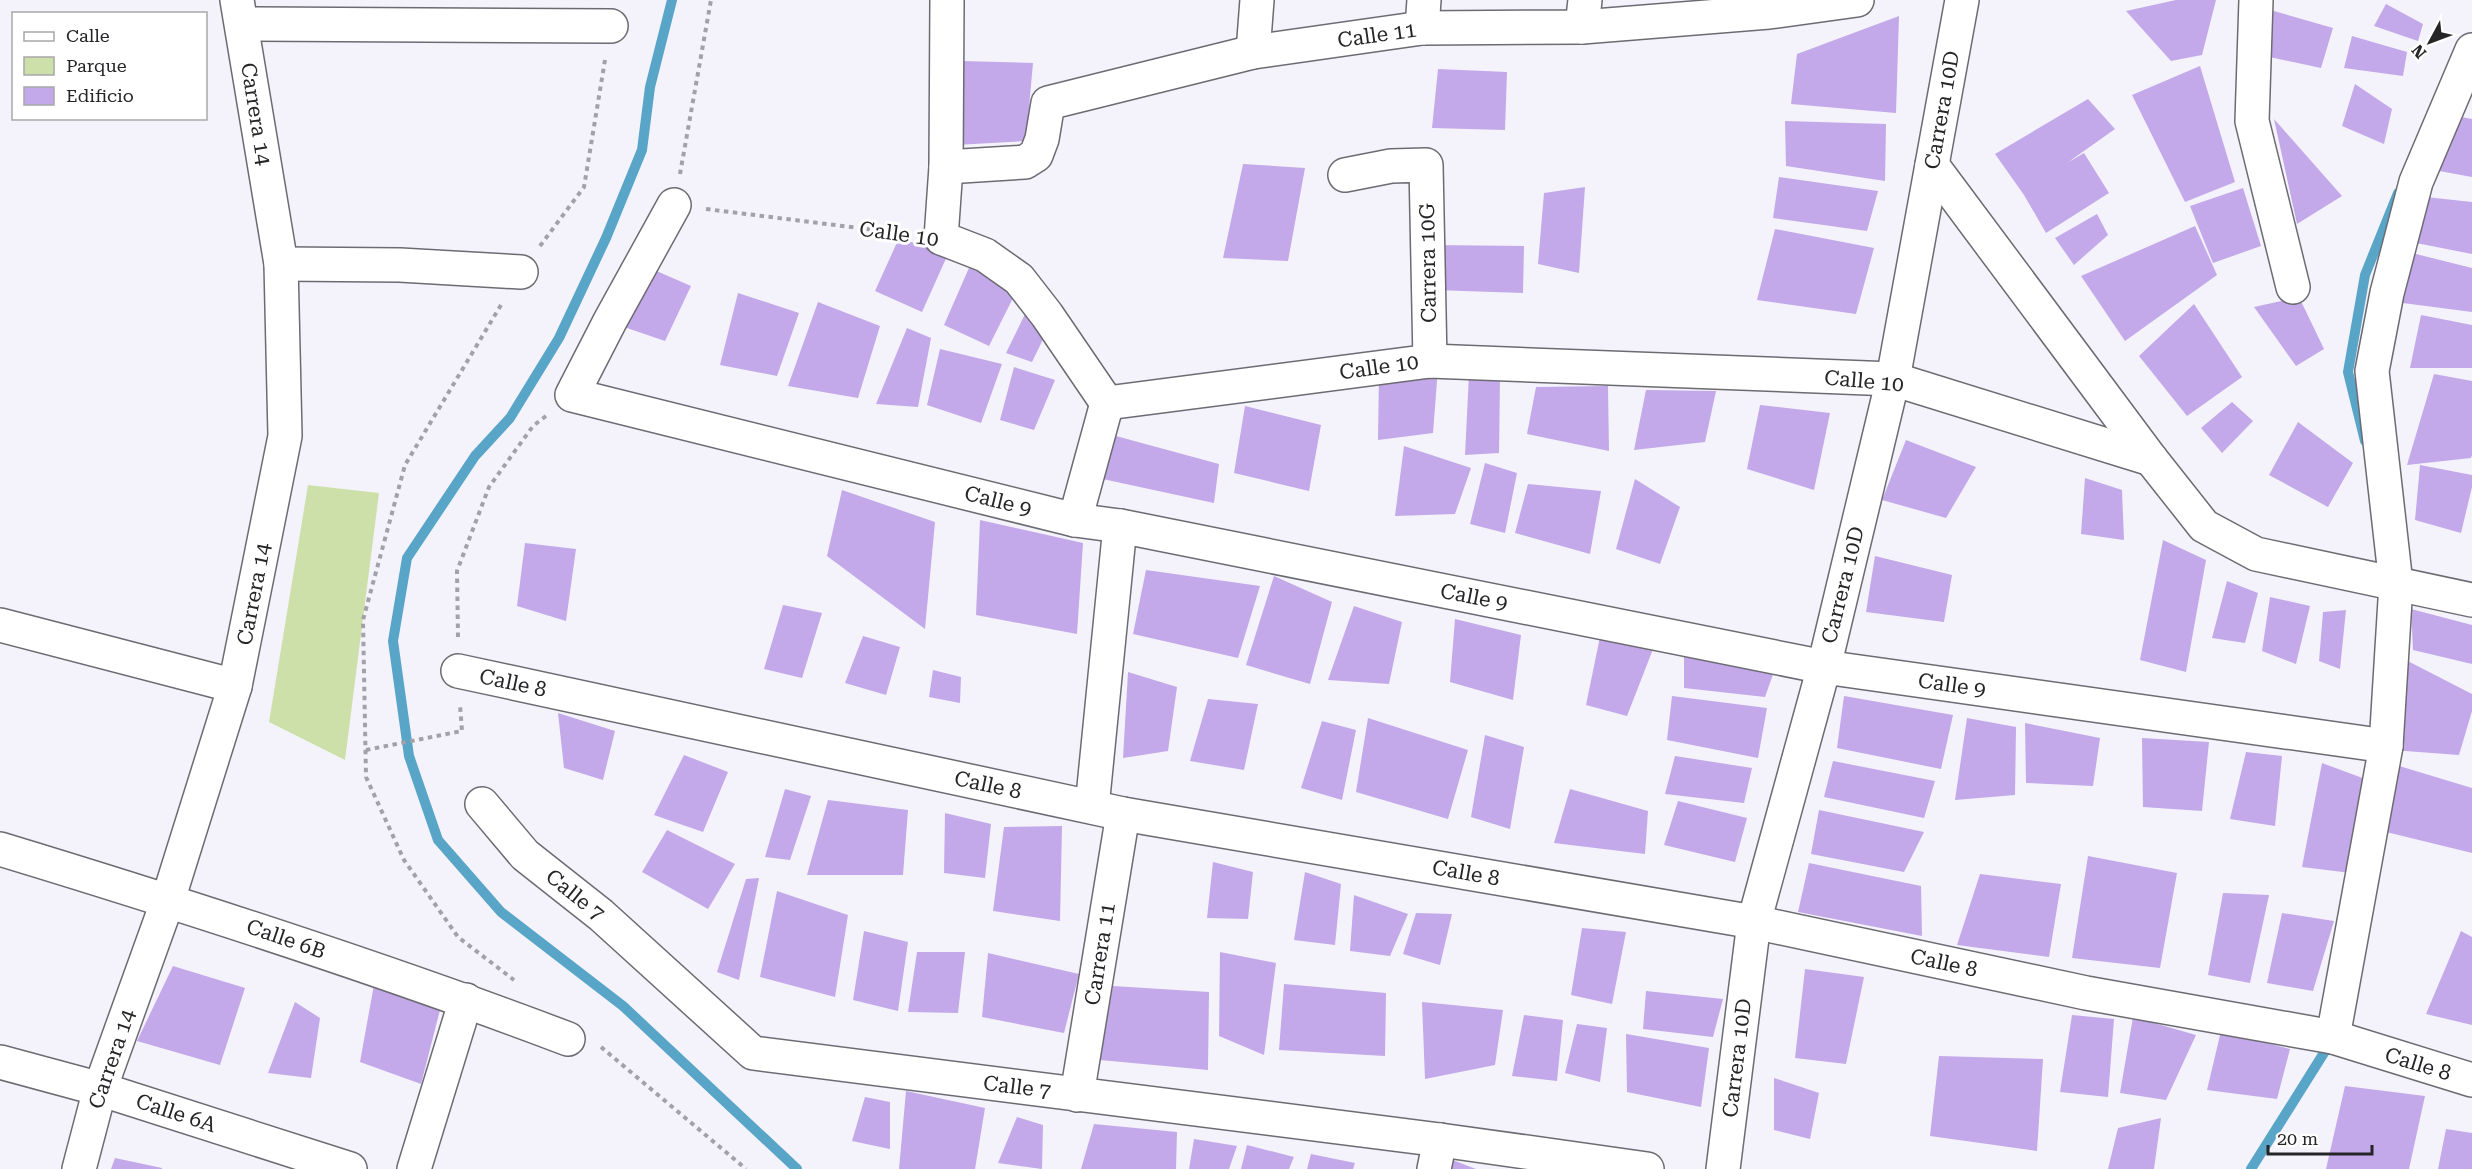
<svg xmlns="http://www.w3.org/2000/svg" width="2472" height="1169" font-family="'Roboto Serif',serif">
<style>
.green{fill:#cee0aa}
.lines{fill:none;stroke-linecap:round;stroke-linejoin:round}
.stream{stroke:#58a5c8;stroke-width:10}
.building{fill:#c3a9e9}
.street-casing{stroke:#6c6b72;stroke-width:36}
.path{stroke:#a2a1a7;stroke-width:4;stroke-dasharray:4.5 4.5;stroke-linecap:butt}
.street{stroke:#fff;stroke-width:33}
.labels{text-anchor:middle;dominant-baseline:central;stroke-width:6;stroke-linejoin:round;paint-order:stroke}
.street-label{font-size:21px;fill:#252528;stroke:#fff}
</style>
<rect width="100%" height="100%" fill="#f4f3fb"/>
<path class="green" d="M 308,485 L 379,493 L 345,760 L 269,722 Z"/>
<g class="lines">
<g class="stream">
<path d="M 672,0 L 650,87 L 642,150 L 606,238 L 559,338 L 510,418 L 475,456 L 407,558 L 393,641 L 409,756 L 438,840 L 501,912 L 623,1006 L 797,1169"/>
<path d="M 2365,441 L 2348,372 L 2365,275 L 2398,193"/>
<path d="M 2251,1169 L 2327,1048 L 2330,1039"/>
</g>
</g>
<g class="building">
<path d="M 2176,0 L 2216,0 L 2202,55 L 2171,61 L 2126,11 Z"/>
<path d="M 2386,4 L 2423,24 L 2418,41 L 2374,26 Z"/>
<path d="M 2267,9 L 2333,28 L 2321,68 L 2260,55 Z"/>
<path d="M 1899,16 L 1896,113 L 1791,104 L 1797,54 Z"/>
<path d="M 2352,36 L 2407,52 L 2403,76 L 2344,68 Z"/>
<path d="M 962,61 L 1033,63 L 1026,141 L 956,145 Z"/>
<path d="M 2200,66 L 2235,182 L 2185,202 L 2132,95 Z"/>
<path d="M 1438,69 L 1507,72 L 1505,130 L 1432,128 Z"/>
<path d="M 2355,84 L 2392,109 L 2384,144 L 2342,126 Z"/>
<path d="M 2088,99 L 2115,129 L 2067,163 L 2084,153 L 2109,193 L 2046,233 L 2024,195 L 1995,154 Z"/>
<path d="M 2456,116 L 2472,119 L 2472,177 L 2439,171 Z"/>
<path d="M 2274,119 L 2342,196 L 2297,224 Z"/>
<path d="M 1785,121 L 1886,124 L 1885,181 L 1786,166 Z"/>
<path d="M 1243,164 L 1305,168 L 1288,261 L 1223,258 Z"/>
<path d="M 1779,177 L 1878,191 L 1867,231 L 1773,218 Z"/>
<path d="M 1585,187 L 1579,273 L 1538,264 L 1544,193 Z"/>
<path d="M 2243,188 L 2261,246 L 2213,263 L 2190,206 Z"/>
<path d="M 2417,196 L 2472,202 L 2472,254 L 2406,241 Z"/>
<path d="M 2097,214 L 2108,235 L 2074,265 L 2055,238 Z"/>
<path d="M 2195,226 L 2217,275 L 2125,341 L 2081,276 Z"/>
<path d="M 1775,229 L 1874,248 L 1856,314 L 1757,300 Z"/>
<path d="M 899,238 L 948,254 L 922,312 L 875,291 Z"/>
<path d="M 1434,245 L 1524,246 L 1523,293 L 1434,290 Z"/>
<path d="M 2404,251 L 2472,268 L 2472,312 L 2395,302 Z"/>
<path d="M 972,261 L 1018,288 L 989,346 L 944,325 Z"/>
<path d="M 652,269 L 691,286 L 665,341 L 624,327 Z"/>
<path d="M 738,293 L 799,313 L 777,376 L 720,365 Z"/>
<path d="M 2299,297 L 2324,349 L 2296,366 L 2254,307 Z"/>
<path d="M 818,302 L 880,326 L 858,398 L 788,386 Z"/>
<path d="M 2194,304 L 2242,377 L 2187,416 L 2139,356 Z"/>
<path d="M 1029,306 L 1050,325 L 1032,362 L 1006,353 Z"/>
<path d="M 2421,315 L 2472,325 L 2472,368 L 2410,368 Z"/>
<path d="M 907,328 L 931,338 L 918,407 L 876,404 Z"/>
<path d="M 940,349 L 1002,364 L 981,423 L 927,405 Z"/>
<path d="M 1014,367 L 1055,380 L 1034,430 L 1000,420 Z"/>
<path d="M 1438,368 L 1433,433 L 1378,440 L 1379,371 Z"/>
<path d="M 1469,374 L 1500,378 L 1499,453 L 1465,455 Z"/>
<path d="M 2434,374 L 2472,381 L 2472,455 L 2471,458 L 2407,465 Z"/>
<path d="M 1608,386 L 1609,451 L 1527,434 L 1536,387 Z"/>
<path d="M 1646,390 L 1716,391 L 1705,442 L 1634,450 Z"/>
<path d="M 2232,402 L 2253,421 L 2222,453 L 2201,428 Z"/>
<path d="M 1760,405 L 1830,413 L 1814,490 L 1747,469 Z"/>
<path d="M 1245,406 L 1321,425 L 1309,491 L 1234,473 Z"/>
<path d="M 2298,422 L 2353,463 L 2328,507 L 2269,475 Z"/>
<path d="M 1116,436 L 1219,464 L 1214,503 L 1098,478 Z"/>
<path d="M 1906,440 L 1976,467 L 1946,518 L 1882,500 Z"/>
<path d="M 1404,446 L 1471,468 L 1455,514 L 1395,516 Z"/>
<path d="M 1485,463 L 1517,473 L 1505,533 L 1470,524 Z"/>
<path d="M 2420,465 L 2472,475 L 2472,487 L 2461,533 L 2415,520 Z"/>
<path d="M 2085,478 L 2122,490 L 2124,540 L 2081,534 Z"/>
<path d="M 1635,479 L 1680,507 L 1660,564 L 1616,549 Z"/>
<path d="M 1528,484 L 1601,491 L 1590,554 L 1515,533 Z"/>
<path d="M 842,490 L 935,522 L 925,629 L 827,556 Z"/>
<path d="M 980,520 L 1083,543 L 1077,634 L 976,615 Z"/>
<path d="M 2163,540 L 2206,560 L 2186,672 L 2140,660 Z"/>
<path d="M 525,543 L 576,549 L 566,621 L 517,606 Z"/>
<path d="M 1875,556 L 1952,575 L 1944,622 L 1866,612 Z"/>
<path d="M 1146,570 L 1260,586 L 1238,658 L 1133,634 Z"/>
<path d="M 1274,576 L 1332,602 L 1310,684 L 1246,665 Z"/>
<path d="M 2227,581 L 2258,593 L 2245,643 L 2212,638 Z"/>
<path d="M 2270,597 L 2310,606 L 2296,664 L 2262,651 Z"/>
<path d="M 783,605 L 822,613 L 802,678 L 764,669 Z"/>
<path d="M 1354,606 L 1402,622 L 1389,684 L 1328,680 Z"/>
<path d="M 2411,609 L 2472,625 L 2472,664 L 2413,650 Z"/>
<path d="M 2346,610 L 2340,669 L 2319,661 L 2323,612 Z"/>
<path d="M 1455,619 L 1521,635 L 1513,700 L 1450,682 Z"/>
<path d="M 1601,632 L 1655,644 L 1627,716 L 1586,705 Z"/>
<path d="M 863,636 L 900,647 L 886,695 L 845,683 Z"/>
<path d="M 1684,650 L 1776,666 L 1765,697 L 1684,688 Z"/>
<path d="M 2396,655 L 2472,694 L 2472,711 L 2459,755 L 2392,750 Z"/>
<path d="M 933,670 L 961,677 L 960,703 L 929,697 Z"/>
<path d="M 1128,672 L 1177,687 L 1168,751 L 1123,758 Z"/>
<path d="M 1672,696 L 1767,708 L 1758,758 L 1667,740 Z"/>
<path d="M 1844,696 L 1953,715 L 1941,769 L 1837,748 Z"/>
<path d="M 1208,699 L 1258,704 L 1244,770 L 1190,761 Z"/>
<path d="M 558,713 L 615,731 L 603,780 L 564,768 Z"/>
<path d="M 1368,718 L 1468,750 L 1448,819 L 1356,792 Z"/>
<path d="M 1967,718 L 2016,727 L 2015,795 L 1955,800 Z"/>
<path d="M 1322,721 L 1356,730 L 1342,800 L 1301,788 Z"/>
<path d="M 2025,723 L 2100,738 L 2093,786 L 2026,783 Z"/>
<path d="M 1485,735 L 1524,747 L 1510,829 L 1471,817 Z"/>
<path d="M 2142,738 L 2209,742 L 2202,811 L 2143,807 Z"/>
<path d="M 2246,752 L 2282,756 L 2275,826 L 2230,819 Z"/>
<path d="M 684,755 L 728,772 L 703,832 L 654,815 Z"/>
<path d="M 1675,756 L 1752,768 L 1744,803 L 1665,794 Z"/>
<path d="M 1833,761 L 1935,781 L 1924,818 L 1824,797 Z"/>
<path d="M 2386,762 L 2472,788 L 2472,853 L 2374,829 Z"/>
<path d="M 2322,763 L 2376,783 L 2351,873 L 2302,867 Z"/>
<path d="M 785,789 L 811,796 L 790,860 L 765,857 Z"/>
<path d="M 1570,789 L 1648,811 L 1645,854 L 1554,843 Z"/>
<path d="M 828,800 L 908,810 L 903,875 L 807,875 Z"/>
<path d="M 1678,801 L 1747,818 L 1735,862 L 1664,845 Z"/>
<path d="M 1819,810 L 1924,832 L 1904,872 L 1811,854 Z"/>
<path d="M 945,813 L 991,824 L 985,878 L 944,873 Z"/>
<path d="M 1062,826 L 1060,921 L 993,911 L 1004,827 Z"/>
<path d="M 667,830 L 735,864 L 708,909 L 642,872 Z"/>
<path d="M 2088,856 L 2177,873 L 2160,968 L 2072,958 Z"/>
<path d="M 1213,862 L 1253,872 L 1248,919 L 1207,918 Z"/>
<path d="M 1809,863 L 1921,886 L 1922,936 L 1798,912 Z"/>
<path d="M 1305,872 L 1341,884 L 1335,945 L 1294,940 Z"/>
<path d="M 1980,874 L 2061,884 L 2049,957 L 1957,945 Z"/>
<path d="M 759,878 L 739,980 L 717,972 L 746,879 Z"/>
<path d="M 777,891 L 848,915 L 835,997 L 760,977 Z"/>
<path d="M 2223,893 L 2269,895 L 2250,983 L 2208,975 Z"/>
<path d="M 1354,895 L 1408,914 L 1390,956 L 1350,951 Z"/>
<path d="M 1416,913 L 1452,914 L 1440,965 L 1403,954 Z"/>
<path d="M 2282,913 L 2334,921 L 2313,991 L 2267,983 Z"/>
<path d="M 1582,928 L 1626,932 L 1612,1004 L 1571,995 Z"/>
<path d="M 864,931 L 908,942 L 898,1011 L 853,1000 Z"/>
<path d="M 2461,931 L 2472,937 L 2472,1025 L 2426,1014 Z"/>
<path d="M 917,952 L 965,952 L 958,1013 L 908,1012 Z"/>
<path d="M 1220,952 L 1276,963 L 1264,1055 L 1219,1036 Z"/>
<path d="M 988,953 L 1079,974 L 1064,1033 L 982,1017 Z"/>
<path d="M 173,966 L 245,988 L 220,1065 L 137,1041 Z"/>
<path d="M 1805,969 L 1864,977 L 1846,1064 L 1795,1058 Z"/>
<path d="M 375,979 L 440,1010 L 421,1084 L 360,1062 Z"/>
<path d="M 1284,984 L 1386,993 L 1385,1056 L 1279,1050 Z"/>
<path d="M 1113,986 L 1209,992 L 1208,1070 L 1100,1060 Z"/>
<path d="M 1646,991 L 1723,999 L 1713,1037 L 1643,1029 Z"/>
<path d="M 295,1002 L 320,1018 L 311,1078 L 268,1073 Z"/>
<path d="M 1422,1002 L 1503,1010 L 1495,1065 L 1425,1079 Z"/>
<path d="M 1524,1015 L 1563,1020 L 1557,1081 L 1512,1076 Z"/>
<path d="M 2072,1015 L 2114,1019 L 2108,1097 L 2060,1092 Z"/>
<path d="M 2133,1017 L 2196,1035 L 2166,1100 L 2120,1093 Z"/>
<path d="M 1577,1024 L 1607,1028 L 1600,1082 L 1565,1073 Z"/>
<path d="M 2221,1031 L 2290,1049 L 2277,1099 L 2207,1090 Z"/>
<path d="M 1626,1034 L 1709,1048 L 1701,1107 L 1627,1092 Z"/>
<path d="M 1939,1056 L 2043,1059 L 2037,1151 L 1930,1136 Z"/>
<path d="M 1774,1078 L 1819,1093 L 1810,1139 L 1774,1130 Z"/>
<path d="M 2345,1086 L 2425,1096 L 2409,1169 L 2326,1169 Z"/>
<path d="M 906,1091 L 985,1108 L 975,1169 L 899,1169 Z"/>
<path d="M 865,1097 L 890,1102 L 890,1149 L 852,1141 Z"/>
<path d="M 1017,1117 L 1043,1125 L 1042,1169 L 998,1163 Z"/>
<path d="M 2161,1118 L 2154,1169 L 2108,1169 L 2118,1128 Z"/>
<path d="M 1094,1124 L 1177,1132 L 1176,1169 L 1081,1169 Z"/>
<path d="M 2446,1129 L 2472,1133 L 2472,1169 L 2438,1169 Z"/>
<path d="M 1194,1139 L 1237,1146 L 1229,1169 L 1189,1169 Z"/>
<path d="M 1247,1145 L 1294,1157 L 1289,1169 L 1241,1169 Z"/>
<path d="M 1311,1154 L 1355,1163 L 1353,1169 L 1307,1169 Z"/>
<path d="M 1442,1156 L 1476,1169 L 1440,1169 Z"/>
<path d="M 115,1158 L 162,1168 L 162,1169 L 111,1169 Z"/>
</g>
<g class="lines">
<g class="street-casing">
<g id="street">
<path d="M 947,0 L 946,167 L 941,238 L 985,255 L 1019,279 L 1047,315 L 1107,403 L 1430,361 L 1893,379 L 2151,459"/>
<path d="M 2256,0 L 2252,121 L 2293,287"/>
<path d="M 242,24 L 611,26"/>
<path d="M 1582,27 L 1585,0"/>
<path d="M 1422,28 L 1424,0"/>
<path d="M 1253,52 L 1257,0"/>
<path d="M 1932,165 L 2151,459 L 2204,526 L 2256,554 L 2472,600"/>
<path d="M 946,167 L 1025,162 L 1036,155 L 1042,139 L 1048,103 L 1253,52 L 1422,28 L 1582,27 L 1769,12 L 1857,0"/>
<path d="M 1345,175 L 1391,166 L 1426,165 L 1430,361"/>
<path d="M 674,205 L 610,321 L 572,395 L 1075,520 L 1120,526 L 1824,667 L 2386,746"/>
<path d="M 281,264 L 400,265 L 521,272"/>
<path d="M 1075,520 L 1107,403"/>
<path d="M 0,625 L 235,686"/>
<path d="M 458,671 L 1123,814 L 1754,922 L 2086,993 L 2333,1037 L 2472,1080"/>
<path d="M 482,804 L 525,855 L 601,915 L 753,1053 L 1440,1140 L 1647,1169"/>
<path d="M 1092,807 L 1120,526"/>
<path d="M 0,849 C 191,907 381,968 568,1039"/>
<path d="M 2333,1037 L 2386,746 L 2396,584 L 2372,371 L 2387,293 L 2416,182 L 2472,50"/>
<path d="M 0,1062 L 100,1089 L 350,1169"/>
<path d="M 1077,1095 L 1123,814"/>
<path d="M 79,1169 L 100,1089 L 168,900 L 235,686 L 285,436 L 281,264 L 237,0"/>
<path d="M 414,1169 L 466,1000"/>
<path d="M 1434,1169 L 1440,1140"/>
<path d="M 1723,1169 L 1754,922 L 1824,667 L 1893,379 L 1962,0"/>
</g>
</g>
<g class="path">
<path d="M 680,174 L 711,0"/>
<path d="M 706,209 L 907,234"/>
<path d="M 540,246 L 584,187 L 605,60"/>
<path d="M 501,305 L 405,465 L 363,620 L 366,777 L 404,860 L 458,937 L 514,980"/>
<path d="M 458,637 L 457,571 L 489,487 L 533,426 L 546,416"/>
<path d="M 366,750 L 462,731 L 460,705"/>
<path d="M 601,1047 L 746,1169"/>
</g>
<use href="#street" class="street"/>
</g>
<g class="labels">
<g class="street-label">
<text transform="translate(1377 35) rotate(-8)">Calle 11</text>
<text transform="translate(1942 110) rotate(-80)">Carrera 10D</text>
<text transform="translate(256 114) rotate(81)">Carrera 14</text>
<text transform="translate(899 234) rotate(8)">Calle 10</text>
<text transform="translate(1428 263) rotate(-91)">Carrera 10G</text>
<text transform="translate(1379 367) rotate(-8)">Calle 10</text>
<text transform="translate(1864 381) rotate(5)">Calle 10</text>
<text transform="translate(998 501) rotate(14)">Calle 9</text>
<text transform="translate(1843 585) rotate(-76)">Carrera 10D</text>
<text transform="translate(254 594) rotate(-79)">Carrera 14</text>
<text transform="translate(1474 597) rotate(11)">Calle 9</text>
<text transform="translate(513 683) rotate(12)">Calle 8</text>
<text transform="translate(1952 685) rotate(8)">Calle 9</text>
<text transform="translate(988 785) rotate(12)">Calle 8</text>
<text transform="translate(1466 873) rotate(10)">Calle 8</text>
<text transform="translate(575 895) rotate(39)">Calle 7</text>
<text transform="translate(286 939) rotate(19)">Calle 6B</text>
<text transform="translate(1100 954) rotate(-81)">Carrera 11</text>
<text transform="translate(1944 963) rotate(12)">Calle 8</text>
<text transform="translate(1737 1058) rotate(-83)">Carrera 10D</text>
<text transform="translate(112 1059) rotate(-71)">Carrera 14</text>
<text transform="translate(2418 1064) rotate(17)">Calle 8</text>
<text transform="translate(1017 1087) rotate(7)">Calle 7</text>
<text transform="translate(176 1113) rotate(18)">Calle 6A</text>
</g>
</g>
<rect x="12" y="12" width="195" height="108" fill="#ffffff" stroke="#a8a8a9" stroke-width="1.5"/>
<rect x="24" y="32" width="30" height="9" fill="#ffffff" stroke="#a8a8a9" stroke-width="1.5"/>
<text x="66" y="42" font-size="18" fill="#252528">Calle</text>
<rect x="24" y="57" width="30" height="18" fill="#cee0aa" stroke="#a8a8a9" stroke-width="1.5"/>
<text x="66" y="72" font-size="18" fill="#252528">Parque</text>
<rect x="24" y="87" width="30" height="18" fill="#c3a9e9" stroke="#a8a8a9" stroke-width="1.5"/>
<text x="66" y="102" font-size="18" fill="#252528">Edificio</text>
<g transform="translate(2430 42) rotate(229)" stroke="#ffffff" stroke-width="4.5" paint-order="stroke">
<path d="M0-4.5L10 22L0 15L-10 22Z" fill="#252528"/>
<text y="-9" font-size="16" font-weight="bold" text-anchor="middle" fill="#252528">N</text>
</g>
<path d="M2268 1145v9h104v-9" fill="none" stroke="#252528" stroke-width="3"/>
<text x="2277" y="1145" font-size="18" fill="#252528" stroke="#ffffff" stroke-width="4.5" paint-order="stroke">20 m</text>
</svg>
